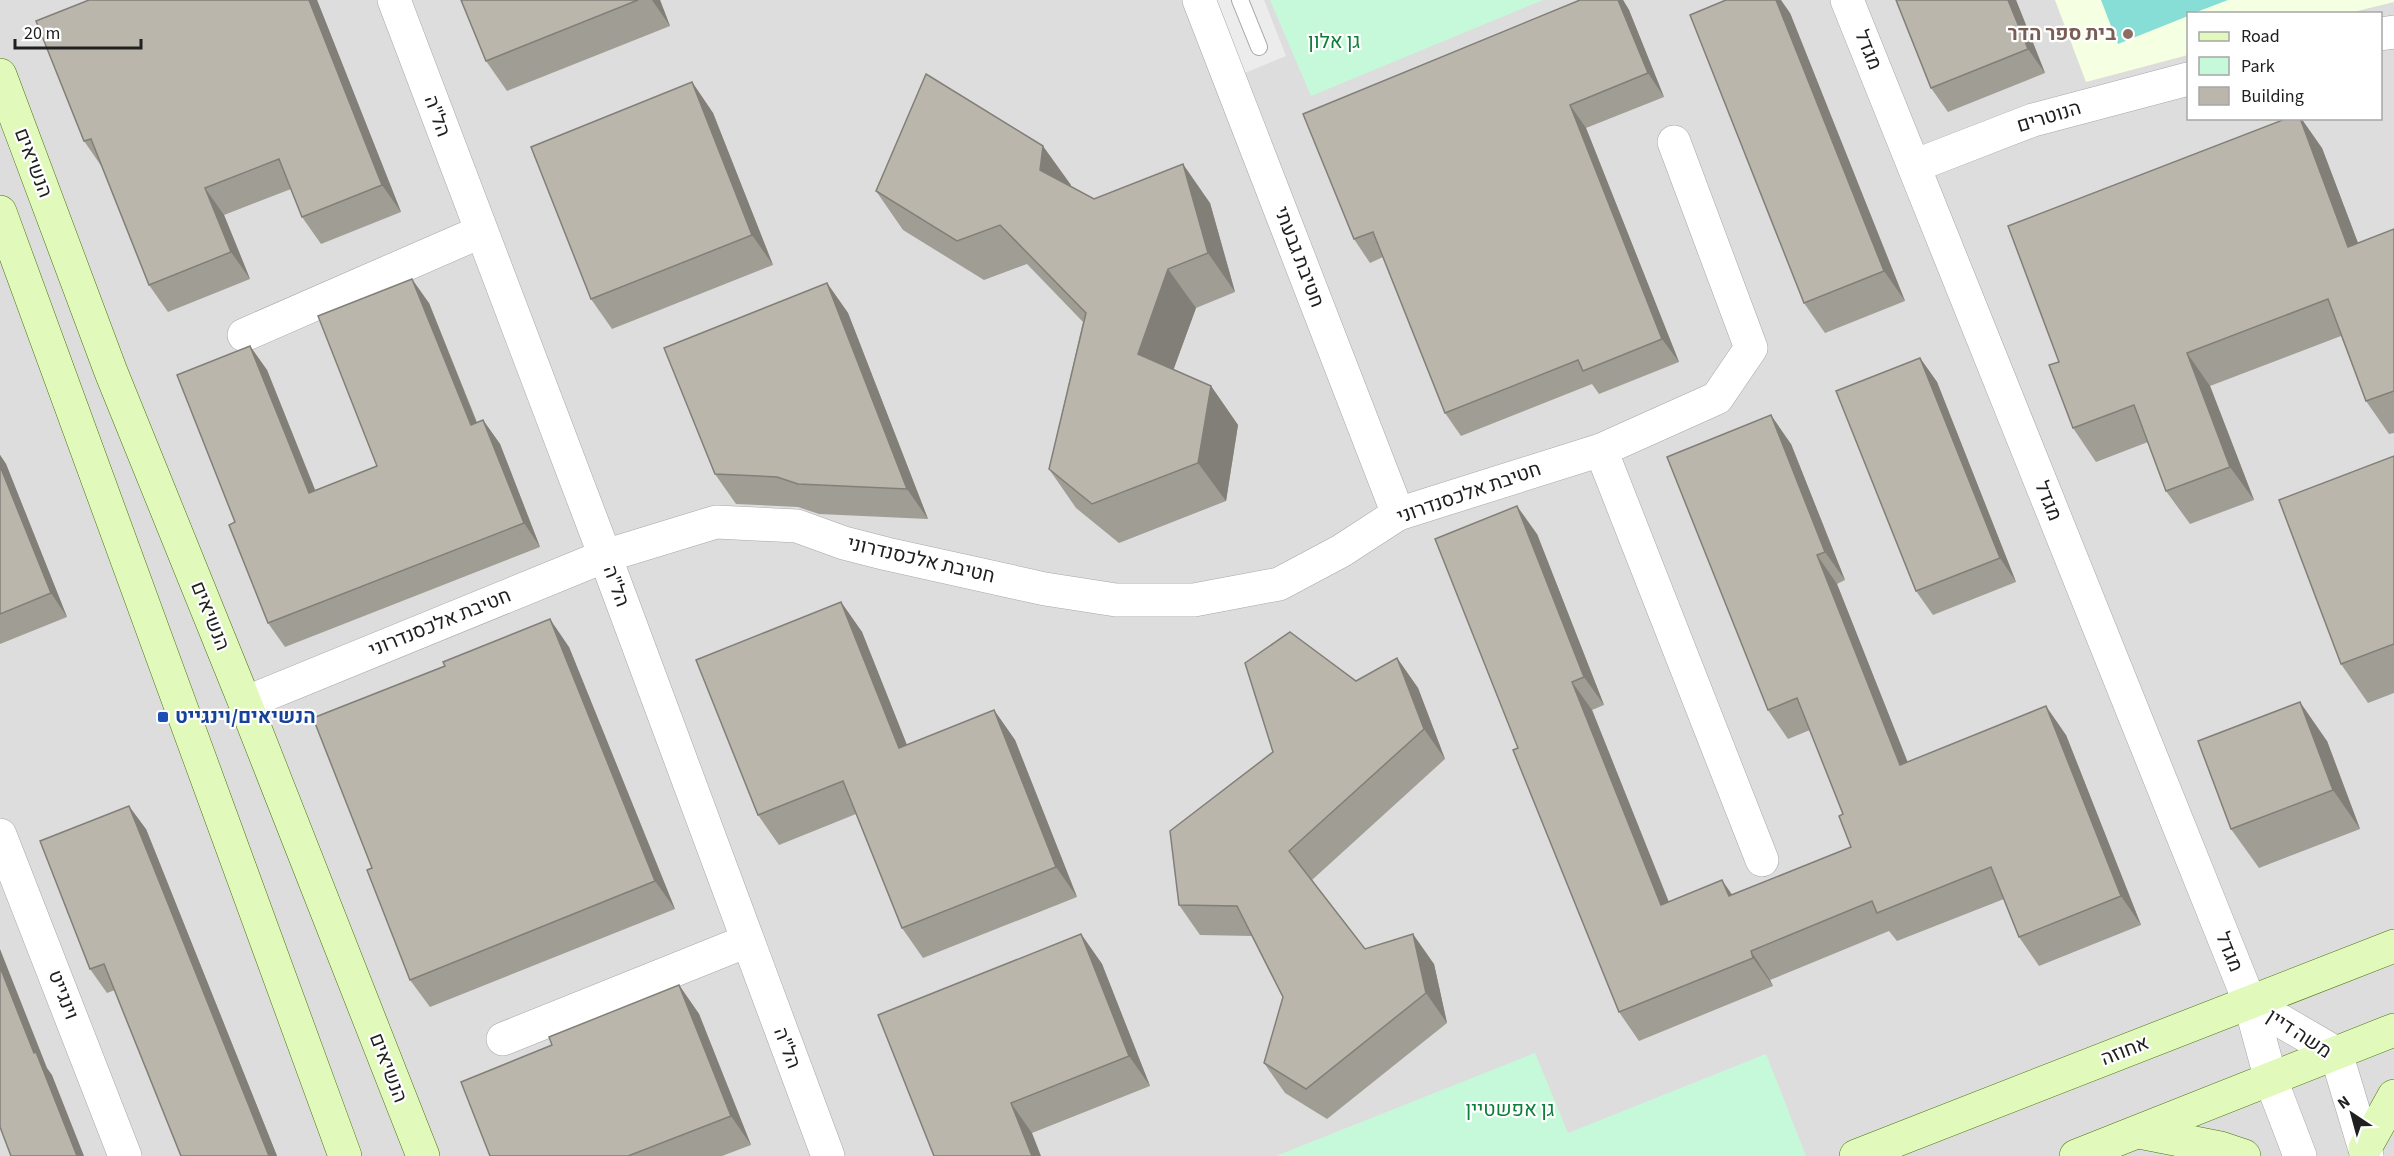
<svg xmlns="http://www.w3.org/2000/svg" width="2394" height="1156" font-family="'Source Sans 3',Heebo,sans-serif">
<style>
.residential{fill:#dedddd;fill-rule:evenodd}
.education{fill:#f5ffe1}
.park{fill:#c5f9d9}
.pitch{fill:#86ded7}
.parking{fill:#ececec}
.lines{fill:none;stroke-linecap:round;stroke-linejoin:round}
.lane-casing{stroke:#a7a7a7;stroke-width:18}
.street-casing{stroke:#a7a7a7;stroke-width:34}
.secondary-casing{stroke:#477707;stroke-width:34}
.lane{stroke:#fff;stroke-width:16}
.street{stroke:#fff;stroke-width:33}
.secondary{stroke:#e2f9bc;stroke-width:33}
.wall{fill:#a09d94}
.shaded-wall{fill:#827f78}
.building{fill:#bab6ac;stroke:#827f78;stroke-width:1.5}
.education-dot{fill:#8d6e63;stroke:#fff;stroke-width:2}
.transit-dot{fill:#1a4fb4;stroke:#fff;stroke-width:2}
.labels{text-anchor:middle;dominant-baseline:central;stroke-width:4.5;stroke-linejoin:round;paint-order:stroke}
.education-label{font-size:20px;font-weight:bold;fill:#785e54;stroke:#fff;text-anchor:end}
.park-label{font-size:20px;fill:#0d7e3a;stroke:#fff}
.street-label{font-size:20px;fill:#202020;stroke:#fff}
.transit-label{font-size:20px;font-weight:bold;fill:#164399;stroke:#fff;text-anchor:start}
</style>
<rect width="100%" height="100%" fill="#f0f0e6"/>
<path class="residential" d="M 0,0 L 2394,0 L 2394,1156 L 0,1156 ZM 2188,14 L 2380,14 L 2380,118 L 2188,118 Z"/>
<path class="education" d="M 2055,0 L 2394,0 L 2394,2 L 2349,13 L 2188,14 L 2188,55 L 2086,82 Z"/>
<g class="park">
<path d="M 1270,0 L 1543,0 L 1311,96 Z"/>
<path d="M 1535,1053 L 1568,1133 L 1766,1054 L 1806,1156 L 1276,1156 Z"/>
</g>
<path class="pitch" d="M 2101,0 L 2228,0 L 2194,13 L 2188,14 L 2188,16 L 2118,44 Z"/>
<path class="parking" d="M 1209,0 L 1264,0 L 1286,56 L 1240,75 Z"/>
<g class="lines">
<g class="lane-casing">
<path id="lane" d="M 1240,0 L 1259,47"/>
</g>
<g class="street-casing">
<g id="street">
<path d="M 394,0 L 605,556 L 828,1156"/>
<path d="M 1199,0 L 1398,514"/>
<path d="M 1847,0 L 2250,1003 L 2271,1080 L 2300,1156"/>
<path d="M 2380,34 L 2394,32"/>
<path d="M 1914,166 L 2033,120 L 2188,79"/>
<path d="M 244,335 L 480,232"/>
<path d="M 1601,450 L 1762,860"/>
<path d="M 245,703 L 605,556 L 716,522 L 797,526 L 844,543 L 887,554 L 1045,589 L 1116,600 L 1194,600 L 1279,584 L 1341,551 L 1398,514 L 1601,450 L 1717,398 L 1751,348 L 1674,142"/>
<path d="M 0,835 L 125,1156"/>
<path d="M 2250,1003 L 2336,1053 L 2367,1156"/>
<path d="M 503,1039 L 747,941"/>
</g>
</g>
<g class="secondary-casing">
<g id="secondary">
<path d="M 0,75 L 111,372 L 245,703 L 423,1156"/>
<path d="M 0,212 L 345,1156"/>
<path d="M 2139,1132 L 2220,1148 L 2244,1156"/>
<path d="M 2365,1148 L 2394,1096"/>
<path d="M 1856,1156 L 2394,946"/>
<path d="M 2076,1156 L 2394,1030"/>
</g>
</g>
<use href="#lane" class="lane"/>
<use href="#street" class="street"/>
<use href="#secondary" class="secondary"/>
</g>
<g class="wall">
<path d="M 89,0 L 317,0 L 401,212 L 321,244 L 302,217 L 291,189 L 224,215 L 250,279 L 168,312 L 149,285 L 102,167 L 84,141 Z"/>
<path d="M 461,0 L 660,0 L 670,26 L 507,91 L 486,61 Z"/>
<path d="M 1580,0 L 1623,0 L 1629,10 L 1664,97 L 1586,128 L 1679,362 L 1599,394 L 1592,384 L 1461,436 L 1445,413 L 1383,257 L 1370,263 L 1354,239 Z"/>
<path d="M 1896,0 L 2016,0 L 2045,73 L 1948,112 L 1931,88 Z"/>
<path d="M 1790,13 L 1905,301 L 1825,333 L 1804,303 Z"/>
<path d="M 692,82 L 713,113 L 773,265 L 612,329 L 591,299 Z"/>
<path d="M 2322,148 L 2358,243 L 2394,229 L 2394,433 L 2389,434 L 2366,401 L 2341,336 L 2210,386 L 2254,500 L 2190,524 L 2166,491 L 2148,442 L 2096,462 L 2073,428 L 2059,362 Z"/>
<path d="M 1071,185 L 1071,186 L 1094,199 L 1210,203 L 1235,292 L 1196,308 L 1173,370 L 1211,386 L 1238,425 L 1226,501 L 1119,543 L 1076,508 L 1049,469 L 1083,322 L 1027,264 L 984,280 L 903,230 L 876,191 Z"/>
<path d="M 827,283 L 848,313 L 928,519 L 819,514 L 798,507 L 736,504 L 715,474 Z"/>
<path d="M 429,303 L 477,422 L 483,420 L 500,444 L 540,547 L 285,647 L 268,623 L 235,522 L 250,346 L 267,370 L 315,491 L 377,466 Z"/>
<path d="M 1920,358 L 1937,382 L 2016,582 L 1933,615 L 1916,591 Z"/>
<path d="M 1791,444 L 1845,580 L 1837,584 L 1907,762 L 2066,735 L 2141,925 L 2039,966 L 2019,937 L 2004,899 L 1897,941 L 1889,931 L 1770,980 L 1773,986 L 1639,1041 L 1619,1012 L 1518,748 L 1537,534 L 1604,705 L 1592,710 L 1669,902 L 1732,894 L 1851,847 L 1843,814 L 1810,730 L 1788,739 L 1768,710 Z"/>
<path d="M 0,455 L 6,464 L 67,617 L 0,644 Z"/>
<path d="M 2394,456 L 2394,693 L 2368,703 L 2341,664 Z"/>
<path d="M 841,602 L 862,632 L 907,745 L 994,710 L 1015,740 L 1077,897 L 923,958 L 902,928 L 856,814 L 779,845 L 758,815 Z"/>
<path d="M 569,647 L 675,909 L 430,1007 L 410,980 L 372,868 Z"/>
<path d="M 1397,658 L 1418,688 L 1445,759 L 1312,880 L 1365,949 L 1434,964 L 1447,1023 L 1327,1119 L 1285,1093 L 1264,1063 L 1283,997 L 1252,936 L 1200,935 L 1179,905 L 1273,752 L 1356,681 Z"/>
<path d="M 2327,741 L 2360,829 L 2259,868 L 2231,829 Z"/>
<path d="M 146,829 L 277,1156 L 181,1156 L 115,990 L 107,993 L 90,969 Z"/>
<path d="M 1081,934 L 1102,964 L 1150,1086 L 1032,1133 L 934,1156 Z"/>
<path d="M 679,985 L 699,1014 L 751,1145 L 722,1156 L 490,1156 L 552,1045 Z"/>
</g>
<g class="shaded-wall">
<path d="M 309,0 L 317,0 L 401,212 L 382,185 Z"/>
<path d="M 652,0 L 660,0 L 670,26 Z"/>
<path d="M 1618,0 L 1623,0 L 1629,10 L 1664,97 L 1648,73 Z"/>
<path d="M 1776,0 L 1781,0 L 1790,13 L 1905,301 L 1884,271 Z"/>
<path d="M 2008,0 L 2016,0 L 2045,73 L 2028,49 Z"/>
<path d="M 692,82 L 713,113 L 773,265 L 752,235 Z"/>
<path d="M 1570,105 L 1586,128 L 1679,362 L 1662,339 Z"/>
<path d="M 2300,118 L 2301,118 L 2322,148 L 2372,280 L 2348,247 Z"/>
<path d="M 1043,146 L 1071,185 L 1067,209 L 1040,170 Z"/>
<path d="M 1183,164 L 1210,203 L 1235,292 L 1208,253 Z"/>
<path d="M 205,188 L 224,215 L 250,279 L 231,252 Z"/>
<path d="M 1168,269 L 1196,308 L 1165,393 L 1138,354 Z"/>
<path d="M 412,279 L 429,303 L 487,449 L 471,425 Z"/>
<path d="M 827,283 L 848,313 L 928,519 L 907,489 Z"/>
<path d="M 250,346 L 267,370 L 326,517 L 309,493 Z"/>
<path d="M 2187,353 L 2210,386 L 2254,500 L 2230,467 Z"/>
<path d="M 1920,358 L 1937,382 L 2016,582 L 2000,558 Z"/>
<path d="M 1211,386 L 1238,425 L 1226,501 L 1198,463 Z"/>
<path d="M 1771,415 L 1791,444 L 1845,580 L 1825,552 Z"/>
<path d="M 483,420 L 500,444 L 540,547 L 524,523 Z"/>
<path d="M 0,455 L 6,464 L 67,617 L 51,593 L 0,466 Z"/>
<path d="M 1517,506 L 1537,534 L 1604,705 L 1584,677 Z"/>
<path d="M 1817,555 L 1837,584 L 1920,793 L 1900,765 Z"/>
<path d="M 841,602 L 862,632 L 920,778 L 899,748 Z"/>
<path d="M 550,619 L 569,647 L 675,909 L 655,881 Z"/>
<path d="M 1397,658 L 1418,688 L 1445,759 L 1424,729 Z"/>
<path d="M 1572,682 L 1592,710 L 1681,933 L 1661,905 Z"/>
<path d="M 2300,702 L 2327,741 L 2360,829 L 2333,790 Z"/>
<path d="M 2046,706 L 2066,735 L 2141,925 L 2121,896 Z"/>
<path d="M 994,710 L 1015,740 L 1077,897 L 1056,867 Z"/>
<path d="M 129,806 L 146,829 L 277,1156 L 269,1156 Z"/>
<path d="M 1722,880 L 1742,909 L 1729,896 Z"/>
<path d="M 1081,934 L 1102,964 L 1150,1086 L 1129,1056 Z"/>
<path d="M 1413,934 L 1434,964 L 1447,1023 L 1426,993 Z"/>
<path d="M 0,949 L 47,1068 L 52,1075 L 84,1156 L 77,1156 L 34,1053 L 0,967 Z"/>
<path d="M 1751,951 L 1770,980 L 1773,986 L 1753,958 Z"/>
<path d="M 679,985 L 699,1014 L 751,1145 L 731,1116 Z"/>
<path d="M 1011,1103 L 1032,1133 L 1041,1156 L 1032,1156 Z"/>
</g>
<g class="building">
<path d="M 89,0 L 309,0 L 382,185 L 302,217 L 279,159 L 205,188 L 231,252 L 149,285 L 91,139 L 84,141 L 36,21 Z"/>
<path d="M 461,0 L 638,0 L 486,61 Z"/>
<path d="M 1580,0 L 1618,0 L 1648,73 L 1570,105 L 1662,339 L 1583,371 L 1578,360 L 1445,413 L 1373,232 L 1354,239 L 1303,114 Z"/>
<path d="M 1726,0 L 1776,0 L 1884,271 L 1804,303 L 1690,15 Z"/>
<path d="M 1896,0 L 2008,0 L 2028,49 L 1931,88 Z"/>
<path d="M 926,74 L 1043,146 L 1040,170 L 1094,199 L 1183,164 L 1208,253 L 1168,269 L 1138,354 L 1211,386 L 1198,463 L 1092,504 L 1049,469 L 1086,313 L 1000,225 L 957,241 L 876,191 Z"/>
<path d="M 692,82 L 752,235 L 591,299 L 531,147 Z"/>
<path d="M 2288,118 L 2300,118 L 2348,247 L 2394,229 L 2394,391 L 2366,401 L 2328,299 L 2187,353 L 2230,467 L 2166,491 L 2134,405 L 2073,428 L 2049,365 L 2059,362 L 2008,226 Z"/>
<path d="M 412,279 L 471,425 L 483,420 L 524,523 L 268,623 L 229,525 L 235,522 L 177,375 L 250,346 L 309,493 L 377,466 L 318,316 Z"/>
<path d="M 827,283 L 907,489 L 798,484 L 777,477 L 715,474 L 664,348 Z"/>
<path d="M 1920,358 L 2000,558 L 1916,591 L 1836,391 Z"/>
<path d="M 1771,415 L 1825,552 L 1817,555 L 1900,765 L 2046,706 L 2121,896 L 2019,937 L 1991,867 L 1877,913 L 1872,901 L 1751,951 L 1753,958 L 1619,1012 L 1513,750 L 1518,748 L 1435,539 L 1517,506 L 1584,677 L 1572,682 L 1661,905 L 1722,880 L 1729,896 L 1851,847 L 1839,816 L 1843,814 L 1797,698 L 1768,710 L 1667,457 Z"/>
<path d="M 2394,456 L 2394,644 L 2341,664 L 2279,500 Z"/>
<path d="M 0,466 L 51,593 L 0,614 Z"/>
<path d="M 841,602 L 899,748 L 994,710 L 1056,867 L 902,928 L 843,781 L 758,815 L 696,660 Z"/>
<path d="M 550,619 L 655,881 L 410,980 L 367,870 L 372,868 L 313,718 L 445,666 L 443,662 Z"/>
<path d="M 1290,632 L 1356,681 L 1397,658 L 1424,729 L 1289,851 L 1365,949 L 1413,934 L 1426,993 L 1306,1089 L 1264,1063 L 1283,997 L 1237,906 L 1179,905 L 1170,831 L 1273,752 L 1245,663 Z"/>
<path d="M 2300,702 L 2333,790 L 2231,829 L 2198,741 Z"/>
<path d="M 129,806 L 269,1156 L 181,1156 L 104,964 L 90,969 L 40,841 Z"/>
<path d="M 1081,934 L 1129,1056 L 1011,1103 L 1032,1156 L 934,1156 L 878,1015 Z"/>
<path d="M 0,967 L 34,1053 L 36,1052 L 77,1156 L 11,1156 L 0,1127 Z"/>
<path d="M 679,985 L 731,1116 L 628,1156 L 490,1156 L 461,1082 L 552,1045 L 549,1037 Z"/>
</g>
<circle class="education-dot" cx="2128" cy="34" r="6"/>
<rect class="transit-dot" x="157" y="711" width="12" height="12" rx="3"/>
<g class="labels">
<g class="education-label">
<text x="2116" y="34">בית ספר הדר</text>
</g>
<g class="park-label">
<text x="1334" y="42">גן אלון</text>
<text x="1510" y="1110">גן אפשטיין</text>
</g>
<g class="street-label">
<text transform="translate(1868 50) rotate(68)">מגדל</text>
<text transform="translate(437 116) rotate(70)">הל"ה</text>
<text transform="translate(2049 117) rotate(-17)">הנוטרים</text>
<text transform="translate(33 163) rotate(69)">הנשיאים</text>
<text transform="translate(1299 257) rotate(69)">חטיבת גבעתי</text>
<text transform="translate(1469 493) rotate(-19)">חטיבת אלכסנדרוני</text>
<text transform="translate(2048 501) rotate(68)">מגדל</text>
<text transform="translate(921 560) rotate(13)">חטיבת אלכסנדרוני</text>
<text transform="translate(616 586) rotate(70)">הל"ה</text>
<text transform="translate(210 616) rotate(68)">הנשיאים</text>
<text transform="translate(440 623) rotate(-22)">חטיבת אלכסנדרוני</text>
<text transform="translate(2229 952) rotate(68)">מגדל</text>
<text transform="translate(63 995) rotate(69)">וינגייט</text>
<text transform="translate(2299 1034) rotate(33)">משה דיין</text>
<text transform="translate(787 1048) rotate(69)">הל"ה</text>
<text transform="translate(2125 1051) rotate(-21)">אחוזה</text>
<text transform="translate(388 1068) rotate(69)">הנשיאים</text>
</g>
<g class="transit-label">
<text x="175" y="717">הנשיאים/וינגייט</text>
</g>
</g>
<rect x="2187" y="12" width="195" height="108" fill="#ffffff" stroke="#a6a6a6" stroke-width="1.5"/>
<rect x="2199" y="32" width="30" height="9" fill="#e2f9bc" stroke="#a6a6a6" stroke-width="1.5"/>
<text x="2241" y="42" font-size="18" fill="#202020">Road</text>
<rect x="2199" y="57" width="30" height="18" fill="#c5f9d9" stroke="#a6a6a6" stroke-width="1.5"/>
<text x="2241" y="72" font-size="18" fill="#202020">Park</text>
<rect x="2199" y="87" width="30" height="18" fill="#bab6ac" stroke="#a6a6a6" stroke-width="1.5"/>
<text x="2241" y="102" font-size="18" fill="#202020">Building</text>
<g transform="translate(2352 1114) rotate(324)" stroke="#ffffff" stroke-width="4.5" paint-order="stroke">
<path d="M0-4.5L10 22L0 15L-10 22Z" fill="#202020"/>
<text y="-9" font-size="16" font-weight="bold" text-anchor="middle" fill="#202020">N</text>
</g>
<path d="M15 39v9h126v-9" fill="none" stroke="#202020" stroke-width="3"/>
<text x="24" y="39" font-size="18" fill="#202020" stroke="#ffffff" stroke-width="4.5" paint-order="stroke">20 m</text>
</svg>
